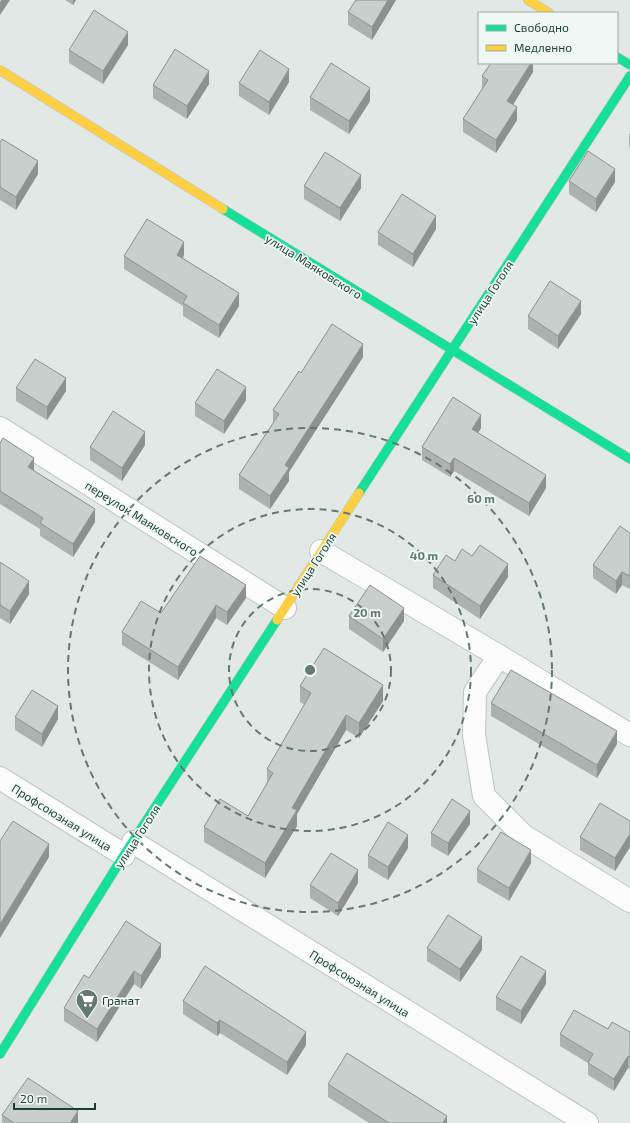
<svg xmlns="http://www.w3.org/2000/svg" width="630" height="1123" font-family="'Exo 2',sans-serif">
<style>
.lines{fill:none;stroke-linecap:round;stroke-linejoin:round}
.street-casing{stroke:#bfc5c2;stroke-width:24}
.fast-casing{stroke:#bdc6c2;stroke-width:10}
.slow-casing{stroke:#bdc6c2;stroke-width:10}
.street{stroke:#fbfcfb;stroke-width:22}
.fast{stroke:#16e098;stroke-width:9}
.slow{stroke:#ffcf43;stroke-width:9}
.wall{fill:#adb2b0}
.shaded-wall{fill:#8d9190}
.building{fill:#c9cfcd;stroke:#8d9190}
.ring{fill:none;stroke:#637973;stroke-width:2;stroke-dasharray:7 5}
.labels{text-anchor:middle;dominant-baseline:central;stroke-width:3.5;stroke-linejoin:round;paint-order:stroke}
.street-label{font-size:12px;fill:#1e3d35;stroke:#eff8f4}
.poi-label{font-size:12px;fill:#1e3d35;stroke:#eff8f4;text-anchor:start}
.centre{fill:#637973;stroke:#eff8f4;stroke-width:2}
.ring-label{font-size:12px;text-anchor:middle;font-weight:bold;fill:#637973;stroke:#eff8f4;stroke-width:3.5;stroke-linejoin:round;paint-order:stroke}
</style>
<rect width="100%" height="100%" fill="#e2e8e5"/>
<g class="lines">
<g class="street-casing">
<g id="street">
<path d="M 0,428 L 285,608"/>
<path d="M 321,551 L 499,656 L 475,692 L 474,735 L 484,796 L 524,836 L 630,901"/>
<path d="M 499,656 L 630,735"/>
<path d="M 0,778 L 124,855"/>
<path d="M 133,842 L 587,1123"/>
</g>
</g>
<g class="fast-casing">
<g id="fast">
<path d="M 617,57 L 630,65"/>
<path d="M 223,209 L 630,459"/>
<path d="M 359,493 L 630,76"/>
<path d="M 0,1054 L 124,855 L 277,620"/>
</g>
</g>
<g class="slow-casing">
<g id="slow">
<path d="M 528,0 L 549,13"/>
<path d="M 0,70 L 223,209"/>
<path d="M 277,620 L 359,493"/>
</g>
</g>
<use href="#street" class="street"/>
<use href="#fast" class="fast"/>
<use href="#slow" class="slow"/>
</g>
<g class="wall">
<path d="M 65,0 L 76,0 L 73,5 Z"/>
<path d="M 356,0 L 396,0 L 372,40 L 348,25 L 348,12 Z"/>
<path d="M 128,45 L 103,84 L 69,63 L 69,50 Z"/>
<path d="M 533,63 L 533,72 L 513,105 L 517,120 L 496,153 L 463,132 L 463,119 L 482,89 L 482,76 Z"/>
<path d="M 289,82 L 269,115 L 239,96 L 239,83 Z"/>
<path d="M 209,84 L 187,119 L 153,98 L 153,85 Z"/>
<path d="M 310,97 L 370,101 L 349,134 L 310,110 Z"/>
<path d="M 630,133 L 630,148 L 629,147 L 629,134 Z"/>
<path d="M 0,142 L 38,174 L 16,210 L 0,200 Z"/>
<path d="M 569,181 L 615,182 L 596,212 L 569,194 Z"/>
<path d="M 304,186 L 361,188 L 340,221 L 304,199 Z"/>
<path d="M 436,229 L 413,267 L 378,245 L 378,232 Z"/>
<path d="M 184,255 L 183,258 L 239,306 L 219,338 L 183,316 L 183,306 L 124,269 L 124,256 Z"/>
<path d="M 581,314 L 558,349 L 528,329 L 528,316 Z"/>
<path d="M 363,357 L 289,472 L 289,481 L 270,509 L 239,489 L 239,475 L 273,423 L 273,410 L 301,373 Z"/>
<path d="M 16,388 L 66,391 L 47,420 L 16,401 Z"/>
<path d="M 246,400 L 224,434 L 195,416 L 195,403 Z"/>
<path d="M 481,428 L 478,433 L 546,488 L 529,516 L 454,471 L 450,477 L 422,460 L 422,447 Z"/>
<path d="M 0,443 L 95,522 L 73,557 L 40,536 L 40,529 L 0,504 Z"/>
<path d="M 145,445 L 122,481 L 90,460 L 90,447 Z"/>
<path d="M 630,533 L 630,589 L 622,585 L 616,594 L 593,578 L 593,565 Z"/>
<path d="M 472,556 L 508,577 L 480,619 L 433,588 L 433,575 L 455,561 Z"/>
<path d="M 0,562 L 29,594 L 10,624 L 0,618 Z"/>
<path d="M 246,598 L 227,625 L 216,618 L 178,680 L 122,645 L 122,632 L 161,613 Z"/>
<path d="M 349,616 L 404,621 L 383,652 L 349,629 Z"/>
<path d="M 300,686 L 383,701 L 359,738 L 346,730 L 297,814 L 297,826 L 265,878 L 204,842 L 204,827 L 248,816 L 267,783 L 267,769 L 305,705 L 300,702 Z"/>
<path d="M 491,703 L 617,744 L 597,778 L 491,716 Z"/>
<path d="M 15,717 L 58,719 L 42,747 L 15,730 Z"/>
<path d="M 630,821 L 630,847 L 615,871 L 580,850 L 580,837 Z"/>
<path d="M 470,824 L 448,856 L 431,846 L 431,833 Z"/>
<path d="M 408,848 L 388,880 L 368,868 L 368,855 Z"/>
<path d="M 531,863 L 509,901 L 477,882 L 477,869 Z"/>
<path d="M 358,883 L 338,916 L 310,898 L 310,885 Z"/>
<path d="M 427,948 L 482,950 L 460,982 L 427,961 Z"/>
<path d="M 161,957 L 141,989 L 134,984 L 97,1042 L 64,1021 L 64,1008 L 89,978 Z"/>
<path d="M 546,984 L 521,1024 L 496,1010 L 496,997 Z"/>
<path d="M 183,1001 L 306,1045 L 287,1075 L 220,1033 L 217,1036 L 183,1014 Z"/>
<path d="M 608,1029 L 630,1032 L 630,1069 L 628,1068 L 614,1091 L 588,1075 L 588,1063 L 560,1046 L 560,1034 Z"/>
<path d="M 328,1084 L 447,1123 L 369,1123 L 328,1097 Z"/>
<path d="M 2,1115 L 78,1123 L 2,1123 Z"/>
</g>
<g class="shaded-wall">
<path d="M 1,0 L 10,0 L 0,15 L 0,2 Z"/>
<path d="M 73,0 L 76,0 L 73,5 Z"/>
<path d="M 388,0 L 396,0 L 372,40 L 372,27 Z"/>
<path d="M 128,32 L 128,45 L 103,84 L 103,71 Z"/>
<path d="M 531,63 L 533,63 L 533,72 L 507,114 L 507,101 Z"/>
<path d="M 289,69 L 289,82 L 269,115 L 269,102 Z"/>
<path d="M 209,71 L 209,84 L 187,119 L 187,106 Z"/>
<path d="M 370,88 L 370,101 L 349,134 L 349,121 Z"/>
<path d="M 517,107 L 517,120 L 496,153 L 496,140 Z"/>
<path d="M 38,161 L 38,174 L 16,210 L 16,197 Z"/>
<path d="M 615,169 L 615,182 L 596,212 L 596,199 Z"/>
<path d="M 361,175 L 361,188 L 340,221 L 340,208 Z"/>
<path d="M 436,216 L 436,229 L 413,267 L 413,254 Z"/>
<path d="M 184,242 L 184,255 L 177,268 L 177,255 Z"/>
<path d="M 239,293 L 239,306 L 219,338 L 219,325 Z"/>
<path d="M 581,301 L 581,314 L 558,349 L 558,336 Z"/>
<path d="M 363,344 L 363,357 L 289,472 L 289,481 L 270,509 L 270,496 L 285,465 Z"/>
<path d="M 66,378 L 66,391 L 47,420 L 47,407 Z"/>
<path d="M 246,387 L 246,400 L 224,434 L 224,421 Z"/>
<path d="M 481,415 L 481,428 L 472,442 L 472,429 Z"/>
<path d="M 145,432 L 145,445 L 122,481 L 122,468 Z"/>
<path d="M 34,458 L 34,471 L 28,467 Z"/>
<path d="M 454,458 L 454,471 L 450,477 L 450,464 Z"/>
<path d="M 546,475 L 546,488 L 529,516 L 529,503 Z"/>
<path d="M 95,509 L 95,522 L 73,557 L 73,544 Z"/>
<path d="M 508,564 L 508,577 L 480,619 L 480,606 Z"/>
<path d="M 622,572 L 622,585 L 616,594 L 616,581 Z"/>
<path d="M 29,581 L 29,594 L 10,624 L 10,611 Z"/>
<path d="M 246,585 L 246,598 L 227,625 L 227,612 Z"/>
<path d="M 216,605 L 216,618 L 178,680 L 178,667 Z"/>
<path d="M 404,608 L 404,621 L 383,652 L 383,639 Z"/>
<path d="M 383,685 L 383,701 L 359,738 L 359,723 Z"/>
<path d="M 58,706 L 58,719 L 42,747 L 42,734 Z"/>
<path d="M 346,715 L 346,730 L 297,814 L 297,826 L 265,878 L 265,863 L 292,808 Z"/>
<path d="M 617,731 L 617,744 L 597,778 L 597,765 Z"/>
<path d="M 470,811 L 470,824 L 448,856 L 448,843 Z"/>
<path d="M 630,834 L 630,847 L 615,871 L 615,858 Z"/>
<path d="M 408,835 L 408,848 L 388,880 L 388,867 Z"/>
<path d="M 49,844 L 49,857 L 0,938 L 0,924 Z"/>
<path d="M 531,850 L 531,863 L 509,901 L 509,888 Z"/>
<path d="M 358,870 L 358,883 L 338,916 L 338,903 Z"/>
<path d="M 482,937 L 482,950 L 460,982 L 460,969 Z"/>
<path d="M 161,944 L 161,957 L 141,989 L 141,976 Z"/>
<path d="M 134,971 L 134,984 L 97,1042 L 97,1029 Z"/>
<path d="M 546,971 L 546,984 L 521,1024 L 521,1011 Z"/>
<path d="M 220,1020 L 220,1033 L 217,1036 L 217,1023 Z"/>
<path d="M 306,1032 L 306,1045 L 287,1075 L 287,1062 Z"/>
<path d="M 628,1056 L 628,1068 L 614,1091 L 614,1079 Z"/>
<path d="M 78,1111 L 78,1123 L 70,1123 Z"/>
<path d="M 447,1116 L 447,1123 L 443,1123 Z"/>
</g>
<g class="building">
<path d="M 356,0 L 388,0 L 372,27 L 348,12 Z"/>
<path d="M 94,10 L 128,32 L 103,71 L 69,50 Z"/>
<path d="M 175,49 L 209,71 L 187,106 L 153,85 Z"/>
<path d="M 260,50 L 289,69 L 269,102 L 239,83 Z"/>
<path d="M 331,63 L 370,88 L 349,121 L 310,97 Z"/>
<path d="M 491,63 L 531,63 L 507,101 L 517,107 L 496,140 L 463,119 L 488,80 L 482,76 Z"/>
<path d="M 2,139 L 38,161 L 16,197 L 0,187 L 0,142 Z"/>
<path d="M 588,151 L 615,169 L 596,199 L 569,181 Z"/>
<path d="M 325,152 L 361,175 L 340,208 L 304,186 Z"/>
<path d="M 402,194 L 436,216 L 413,254 L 378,232 Z"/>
<path d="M 147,219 L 184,242 L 177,255 L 239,293 L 219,325 L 183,303 L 187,296 L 124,256 Z"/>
<path d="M 550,281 L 581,301 L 558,336 L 528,316 Z"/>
<path d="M 332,324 L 363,344 L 285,465 L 289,468 L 270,496 L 239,475 L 279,414 L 273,410 L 299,371 L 301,373 Z"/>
<path d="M 35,359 L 66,378 L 47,407 L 16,388 Z"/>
<path d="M 217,369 L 246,387 L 224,421 L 195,403 Z"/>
<path d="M 453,397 L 481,415 L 472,429 L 546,475 L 529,503 L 454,458 L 450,464 L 422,447 Z"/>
<path d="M 113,411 L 145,432 L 122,468 L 90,447 Z"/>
<path d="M 3,438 L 34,458 L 28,467 L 95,509 L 73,544 L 40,523 L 43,518 L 0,491 L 0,443 Z"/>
<path d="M 620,526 L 630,533 L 630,576 L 622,572 L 616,581 L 593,565 Z"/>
<path d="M 480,545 L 508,564 L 480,606 L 433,575 L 446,555 L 455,561 L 462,549 L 472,556 Z"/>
<path d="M 200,556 L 246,585 L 227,612 L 216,605 L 178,667 L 122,632 L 141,601 L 161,613 Z"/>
<path d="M 0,562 L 29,581 L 10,611 L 0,605 Z"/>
<path d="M 370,585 L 404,608 L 383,639 L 349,616 Z"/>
<path d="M 324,648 L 383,685 L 359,723 L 346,715 L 292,808 L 297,810 L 265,863 L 204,827 L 220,799 L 248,816 L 273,773 L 267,769 L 311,693 L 300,686 Z"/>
<path d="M 511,670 L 617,731 L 597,765 L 491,703 Z"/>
<path d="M 32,690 L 58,706 L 42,734 L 15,717 Z"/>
<path d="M 452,799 L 470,811 L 448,843 L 431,833 Z"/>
<path d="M 600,803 L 630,821 L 630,834 L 615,858 L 580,837 Z"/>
<path d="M 13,821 L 49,844 L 0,924 L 0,841 Z"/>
<path d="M 388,822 L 408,835 L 388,867 L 368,855 Z"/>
<path d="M 501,832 L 531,850 L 509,888 L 477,869 Z"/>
<path d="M 331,853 L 358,870 L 338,903 L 310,885 Z"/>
<path d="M 448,915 L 482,937 L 460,969 L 427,948 Z"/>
<path d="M 126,921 L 161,944 L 141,976 L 134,971 L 97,1029 L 64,1008 L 84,975 L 89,978 Z"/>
<path d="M 521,956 L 546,971 L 521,1011 L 496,997 Z"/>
<path d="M 205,966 L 306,1032 L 287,1062 L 220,1020 L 217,1023 L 183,1001 Z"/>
<path d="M 574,1010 L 608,1029 L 612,1022 L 630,1032 L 630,1057 L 628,1056 L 614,1079 L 588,1063 L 593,1054 L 560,1034 Z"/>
<path d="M 347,1053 L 447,1116 L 443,1123 L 389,1123 L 328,1084 Z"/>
<path d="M 28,1078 L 78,1111 L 70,1123 L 14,1123 L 2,1115 Z"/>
</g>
<g class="ring">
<circle cx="310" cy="670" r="81"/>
<circle cx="310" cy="670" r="161"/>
<circle cx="310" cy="670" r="242"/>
</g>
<defs>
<g id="supermarket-pin" transform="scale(1.15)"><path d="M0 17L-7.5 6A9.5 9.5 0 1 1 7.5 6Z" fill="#637973" stroke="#eff8f4"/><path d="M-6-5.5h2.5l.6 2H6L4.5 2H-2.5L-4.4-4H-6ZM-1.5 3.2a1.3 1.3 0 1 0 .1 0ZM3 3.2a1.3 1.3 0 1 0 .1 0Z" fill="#fff"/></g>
</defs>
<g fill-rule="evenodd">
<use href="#supermarket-pin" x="87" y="1000"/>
</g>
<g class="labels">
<g class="street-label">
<text transform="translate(314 266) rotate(32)">улица Маяковского</text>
<text transform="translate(490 292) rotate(-57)">улица Гоголя</text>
<text transform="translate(142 518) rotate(32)">переулок Маяковского</text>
<text transform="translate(313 564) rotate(-57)">улица Гоголя</text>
<text transform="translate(62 817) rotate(32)">Профсоюзная улица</text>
<text transform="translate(137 836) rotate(-57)">улица Гоголя</text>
<text transform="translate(360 983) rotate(32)">Профсоюзная улица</text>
</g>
<g class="poi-label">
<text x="102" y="1000">Гранат</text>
</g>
</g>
<circle cx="310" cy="670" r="6" class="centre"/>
<g class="ring-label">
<text x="481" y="503">60 m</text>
<text x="424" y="560">40 m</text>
<text x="367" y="617">20 m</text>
</g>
<rect x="478" y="12" width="140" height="52" fill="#eff8f4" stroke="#9bada8"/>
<rect x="486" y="25" width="20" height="6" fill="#16e098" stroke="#9bada8"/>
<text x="514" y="32" font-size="12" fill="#1e3d35">Свободно</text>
<rect x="486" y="45" width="20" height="6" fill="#ffcf43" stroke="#9bada8"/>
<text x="514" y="52" font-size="12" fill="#1e3d35">Медленно</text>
<path d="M14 1103v6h81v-6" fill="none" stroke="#1e3d35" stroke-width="2"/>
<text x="20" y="1103" font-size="12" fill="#1e3d35" stroke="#eff8f4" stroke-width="3" paint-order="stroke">20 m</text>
</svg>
